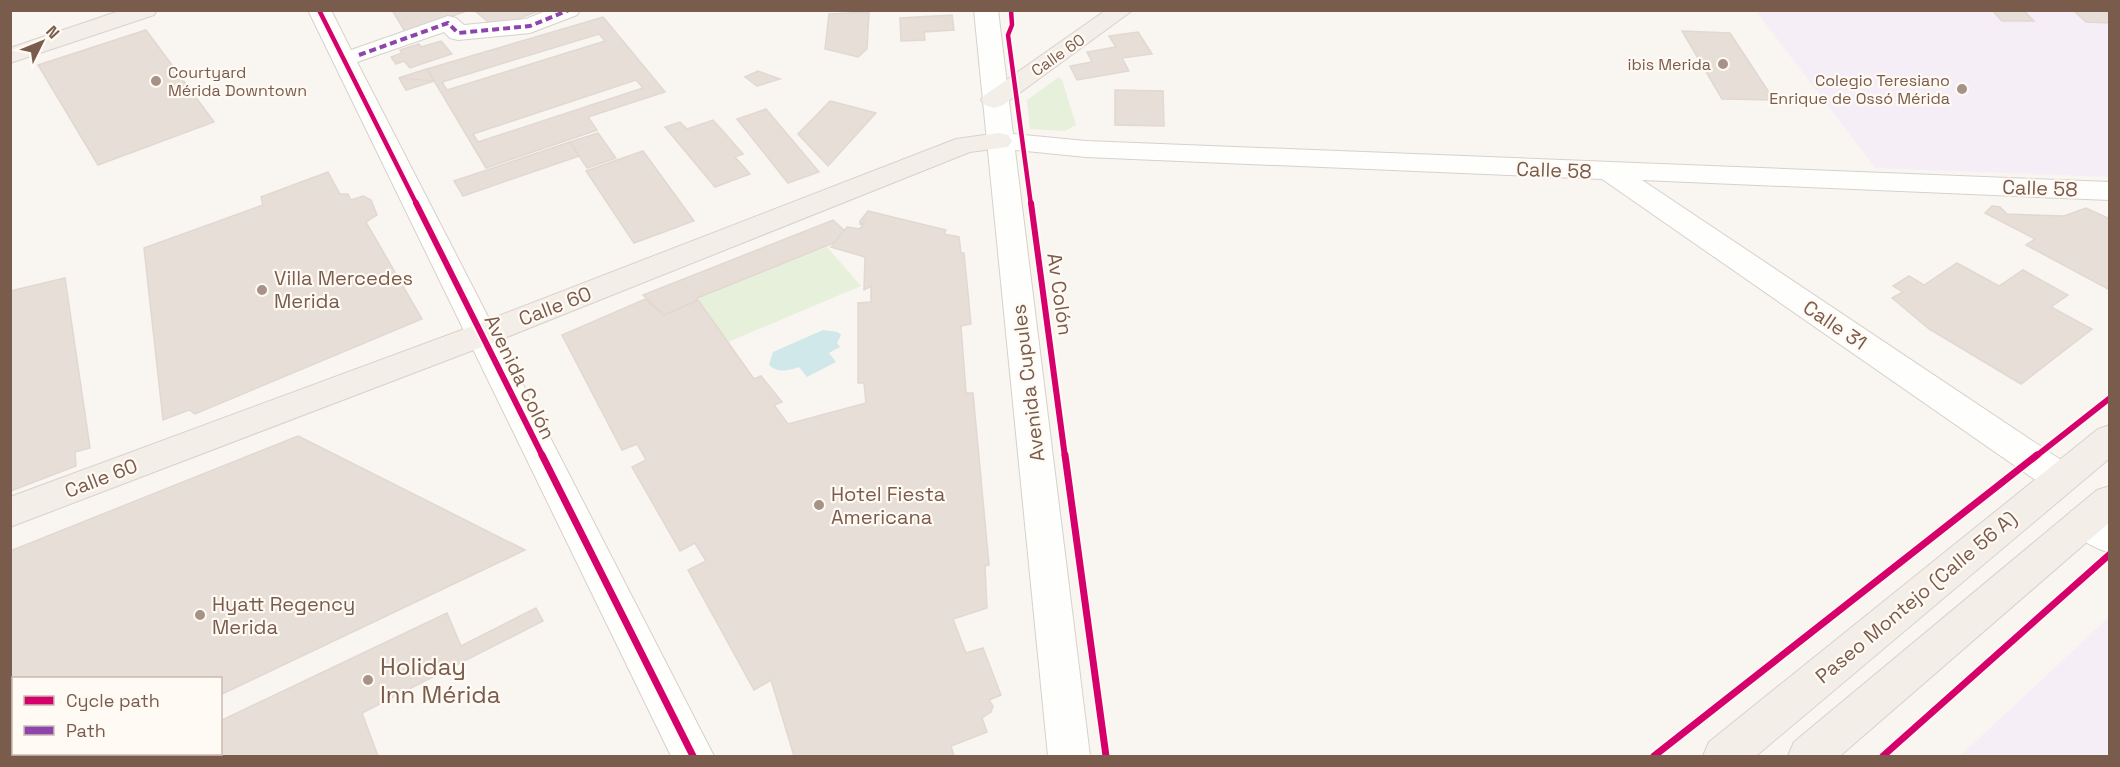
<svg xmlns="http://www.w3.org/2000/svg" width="2120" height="767" font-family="'Space Grotesk',sans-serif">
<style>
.education{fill:#f6eef6}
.green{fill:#e7f0db}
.water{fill:#d0e8ea}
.building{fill:#e6ded7;stroke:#e2d8d2;stroke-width:1.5;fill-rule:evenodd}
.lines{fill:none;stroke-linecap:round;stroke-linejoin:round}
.minor-casing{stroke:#d7d1cb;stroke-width:2}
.major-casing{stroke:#dad1cc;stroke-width:2}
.minor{fill:#fefefd;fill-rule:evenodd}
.major{fill:#f3eee8;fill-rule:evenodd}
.quiet{stroke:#8e44ad;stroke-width:4;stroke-dasharray:7 4;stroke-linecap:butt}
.cycleway-far2-casing{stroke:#fffaf3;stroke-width:8}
.cycleway-far1-casing{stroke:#fffaf3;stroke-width:10}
.cycleway-casing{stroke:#fffaf3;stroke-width:10}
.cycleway-far2{stroke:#d6006c;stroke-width:4.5}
.cycleway-far1{stroke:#d6006c;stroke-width:6}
.cycleway{stroke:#d6006c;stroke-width:7}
.poi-dot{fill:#a69286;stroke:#fffaf3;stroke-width:2}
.labels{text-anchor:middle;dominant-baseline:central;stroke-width:4.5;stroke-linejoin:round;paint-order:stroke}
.far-street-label{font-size:16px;fill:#7a5c4d;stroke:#fffaf3}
.far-poi-label{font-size:16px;fill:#7a5c4d;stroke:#fffaf3;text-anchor:end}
.street-label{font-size:20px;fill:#7a5c4d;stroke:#fffaf3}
.poi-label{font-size:20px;fill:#7a5c4d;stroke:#fffaf3;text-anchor:start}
.near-poi-label{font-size:24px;fill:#7a5c4d;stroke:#fffaf3;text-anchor:start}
</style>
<rect width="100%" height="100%" fill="#f9f5f0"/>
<g class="education">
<path d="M 1756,11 L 2109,11 L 2109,177 L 1875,168 Z"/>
<path d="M 2109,617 L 2109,756 L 1960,756 Z"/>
</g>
<g class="green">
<path d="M 1059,77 L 1062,80 L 1076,125 L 1065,131 L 1030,129 L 1027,100 Z"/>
<path d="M 827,247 L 861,286 L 728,342 L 697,298 Z"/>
</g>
<path class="water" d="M 823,330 L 838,332 L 841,335 L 837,343 L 840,347 L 829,353 L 836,362 L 807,377 L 799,367 C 788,371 777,373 769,365 L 773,352 Z"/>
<g class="building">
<path d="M 392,10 L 469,10 L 406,33 Z"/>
<path d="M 474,10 L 541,10 L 495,28 Z"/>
<path d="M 1992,10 L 2023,10 L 2034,21 L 2002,21 Z"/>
<path d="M 2073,10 L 2104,10 L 2110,15 L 2110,23 L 2086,22 Z"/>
<path d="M 869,12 L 867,49 L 858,57 L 825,49 L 829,14 Z"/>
<path d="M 952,15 L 954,30 L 924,32 L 925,40 L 901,41 L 900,18 Z"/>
<path d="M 603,17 L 665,92 L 588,117 L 597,130 L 486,168 L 427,69 ZM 599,34 L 605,41 L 447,90 L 442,82 ZM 636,80 L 643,88 L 478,142 L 473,134 Z"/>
<path d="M 146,30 L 214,122 L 98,165 L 38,65 Z"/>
<path d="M 1682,31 L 1730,33 L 1774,100 L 1722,99 Z"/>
<path d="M 1138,32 L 1152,54 L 1122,58 L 1129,71 L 1077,80 L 1070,66 L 1092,62 L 1087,52 L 1116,47 L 1109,36 Z"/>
<path d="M 441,41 L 452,54 L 410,68 L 404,61 L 396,64 L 391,57 L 402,53 L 400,50 L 419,44 L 421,47 Z"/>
<path d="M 427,69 L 434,81 L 406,90 L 399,78 Z"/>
<path d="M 427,69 L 434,81 L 399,78 Z"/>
<path d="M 758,71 L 780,79 L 757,86 L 745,77 Z"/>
<path d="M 1115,90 L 1163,91 L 1164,126 L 1115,125 Z"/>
<path d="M 830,101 L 876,113 L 828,166 L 798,134 Z"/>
<path d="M 766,109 L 819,172 L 788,183 L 737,119 Z"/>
<path d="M 713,120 L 743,154 L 735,157 L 750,174 L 715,187 L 665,127 L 680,122 L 687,129 Z"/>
<path d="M 598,133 L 616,158 L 587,168 L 570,142 Z"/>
<path d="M 570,142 L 579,156 L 463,196 L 454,181 Z"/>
<path d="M 643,151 L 694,221 L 634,243 L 586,171 Z"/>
<path d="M 328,172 L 340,194 L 348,194 L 351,200 L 363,196 L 371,200 L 377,215 L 366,222 L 422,319 L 195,414 L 189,410 L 163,420 L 144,248 L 263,205 L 261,197 Z"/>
<path d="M 1992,206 L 2000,207 L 2007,214 L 2064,216 L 2086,208 L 2110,219 L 2110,290 L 2026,245 L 2035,239 L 1985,213 Z"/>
<path d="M 868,211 L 946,230 L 944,234 L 959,237 L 961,253 L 964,253 L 971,324 L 961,326 L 966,393 L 973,393 L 989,565 L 985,566 L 987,608 L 953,619 L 966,653 L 983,648 L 1001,695 L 989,700 L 993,706 L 991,712 L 982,718 L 987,732 L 951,746 L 954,756 L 794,756 L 771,680 L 754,690 L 688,570 L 706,561 L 695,543 L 680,551 L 632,467 L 646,460 L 637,444 L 622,450 L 562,335 L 645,299 L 664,315 L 698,300 L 754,379 L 761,376 L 782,402 L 774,405 L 788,424 L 866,403 L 864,383 L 858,383 L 858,303 L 871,302 L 871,286 L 864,290 L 865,257 L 831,247 L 847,227 L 860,229 L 864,223 L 860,224 L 860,221 Z"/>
<path d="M 833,220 L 844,230 L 834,243 L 697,298 L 696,301 L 664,315 L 643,295 Z"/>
<path d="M 1957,263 L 1999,286 L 2023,270 L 2068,295 L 2051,307 L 2092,329 L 2021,384 L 1929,329 L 1892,298 L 1903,292 L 1893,286 L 1909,276 L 1924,285 Z"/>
<path d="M 65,278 L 90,448 L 75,452 L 76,466 L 11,491 L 10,291 Z"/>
<path d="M 298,436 L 525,550 L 220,695 L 220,678 L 14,678 L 14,754 L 99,754 L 93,756 L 10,756 L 10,551 Z"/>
<path d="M 536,608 L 543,621 L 362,713 L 378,756 L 148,756 L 154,754 L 220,754 L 220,721 L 447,613 L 461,646 Z"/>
</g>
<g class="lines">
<g class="minor-casing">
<g id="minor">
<path d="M 308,10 L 331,10 L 351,50 L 448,16 L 456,18 L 464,25 L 526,19 L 548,10 L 580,10 L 577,15 L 530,33 L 458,40 L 450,38 L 444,32 L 357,62 L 714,756 L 671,756 Z"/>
<path d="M 974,10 L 998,10 L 1013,134 L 1086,141 L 2110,182 L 2110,200 L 1642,180 L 2073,468 L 2078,478 L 2073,488 L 2060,492 L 2047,488 L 1602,179 L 1086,157 L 1015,150 L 1090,756 L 1048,756 Z"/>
<path d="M 2084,507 L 2110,519 L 2110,553 C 2092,547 2074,538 2066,522 L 2071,511 Z"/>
</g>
</g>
<g class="major-casing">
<g id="major">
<path d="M 122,10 L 157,10 L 154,15 L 10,63 L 10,48 Z"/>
<path d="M 1106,10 L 1133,10 L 1003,105 L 994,108 L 985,105 L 981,100 L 985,95 Z"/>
<path d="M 999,133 L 1008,135 L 1012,141 L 1008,147 L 970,152 L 492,343 L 10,527 L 10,497 L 470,327 L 956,139 Z"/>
<path d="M 2110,425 L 2110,458 L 1756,756 L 1703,756 L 1709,742 L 2098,429 Z"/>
<path d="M 2110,486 L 2110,522 L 1840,756 L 1788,756 L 1794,742 L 2097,490 Z"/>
</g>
</g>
<use href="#minor" class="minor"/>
<use href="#major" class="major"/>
<path class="quiet" d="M 359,55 L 448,23 L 458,33 L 530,26 L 569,10"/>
<g class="cycleway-far2-casing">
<g id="cycleway-far2">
<path d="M 319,10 L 417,205"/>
<path d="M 1011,10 L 1012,25 L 1008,35 L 1031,205"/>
</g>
</g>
<g class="cycleway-far1-casing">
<g id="cycleway-far1">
<path d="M 416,203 L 543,457"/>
<path d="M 1031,203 L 1065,457"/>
<path d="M 2035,457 L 2110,398"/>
</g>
</g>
<g class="cycleway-casing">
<g id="cycleway">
<path d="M 542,455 L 693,756"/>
<path d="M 1065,455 L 1106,756"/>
<path d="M 1654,756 L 2037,455"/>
<path d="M 1883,756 L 2110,554"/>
</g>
</g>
<use href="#cycleway-far2" class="cycleway-far2"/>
<use href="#cycleway-far1" class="cycleway-far1"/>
<use href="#cycleway" class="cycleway"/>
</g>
<g class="poi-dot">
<circle cx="1723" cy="64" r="6"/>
<circle cx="156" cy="81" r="6"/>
<circle cx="1962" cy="89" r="6"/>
<circle cx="262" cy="290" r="6"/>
<circle cx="819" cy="505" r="6"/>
<circle cx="200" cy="615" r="6"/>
<circle cx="368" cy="680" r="6"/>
</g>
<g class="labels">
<g class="far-street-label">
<text transform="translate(1058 55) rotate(-35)">Calle 60</text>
</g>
<g class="far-poi-label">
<text x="1711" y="64">ibis Merida</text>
<text x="168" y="72" text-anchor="start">Courtyard<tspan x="168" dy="18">Mérida Downtown</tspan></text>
<text x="1950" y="80">Colegio Teresiano<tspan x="1950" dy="18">Enrique de Ossó Mérida</tspan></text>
</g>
<g class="street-label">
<text transform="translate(1554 170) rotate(2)">Calle 58</text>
<text transform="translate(2040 188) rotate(2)">Calle 58</text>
<text transform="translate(1060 294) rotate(82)">Av Colón</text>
<text transform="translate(555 306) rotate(-21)">Calle 60</text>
<text transform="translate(1835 325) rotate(34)">Calle 31</text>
<text transform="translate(520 377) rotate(64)">Avenida Colón</text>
<text transform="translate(1028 383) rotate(-97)">Avenida Cupules</text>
<text transform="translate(101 478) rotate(-21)">Calle 60</text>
<text transform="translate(1916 597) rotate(-40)">Paseo Montejo (Calle 56 A)</text>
</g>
<g class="poi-label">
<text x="274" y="278">Villa Mercedes<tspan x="274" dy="23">Merida</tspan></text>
<text x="831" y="494">Hotel Fiesta<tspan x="831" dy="23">Americana</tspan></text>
<text x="212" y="604">Hyatt Regency<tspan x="212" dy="23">Merida</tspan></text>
</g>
<g class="near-poi-label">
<text x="380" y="666">Holiday<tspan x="380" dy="28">Inn Mérida</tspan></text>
</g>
</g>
<rect width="2120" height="767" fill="none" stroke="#7a5c4d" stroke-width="24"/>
<rect x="12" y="677" width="210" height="78" fill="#fffaf3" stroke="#cabbb1" stroke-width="1.5"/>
<rect x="24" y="696" width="30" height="9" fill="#d6006c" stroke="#cabbb1" stroke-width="1.5"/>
<text x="66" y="707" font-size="18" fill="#7a5c4d">Cycle path</text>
<rect x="24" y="726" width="30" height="9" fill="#8e44ad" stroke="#cabbb1" stroke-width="1.5"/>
<text x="66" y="737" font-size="18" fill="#7a5c4d">Path</text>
<g transform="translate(42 42) rotate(47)" stroke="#fffaf3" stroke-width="4.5" paint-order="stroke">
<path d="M0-4.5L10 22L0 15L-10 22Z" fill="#7a5c4d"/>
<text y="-9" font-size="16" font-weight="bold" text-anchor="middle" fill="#7a5c4d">N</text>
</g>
</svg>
